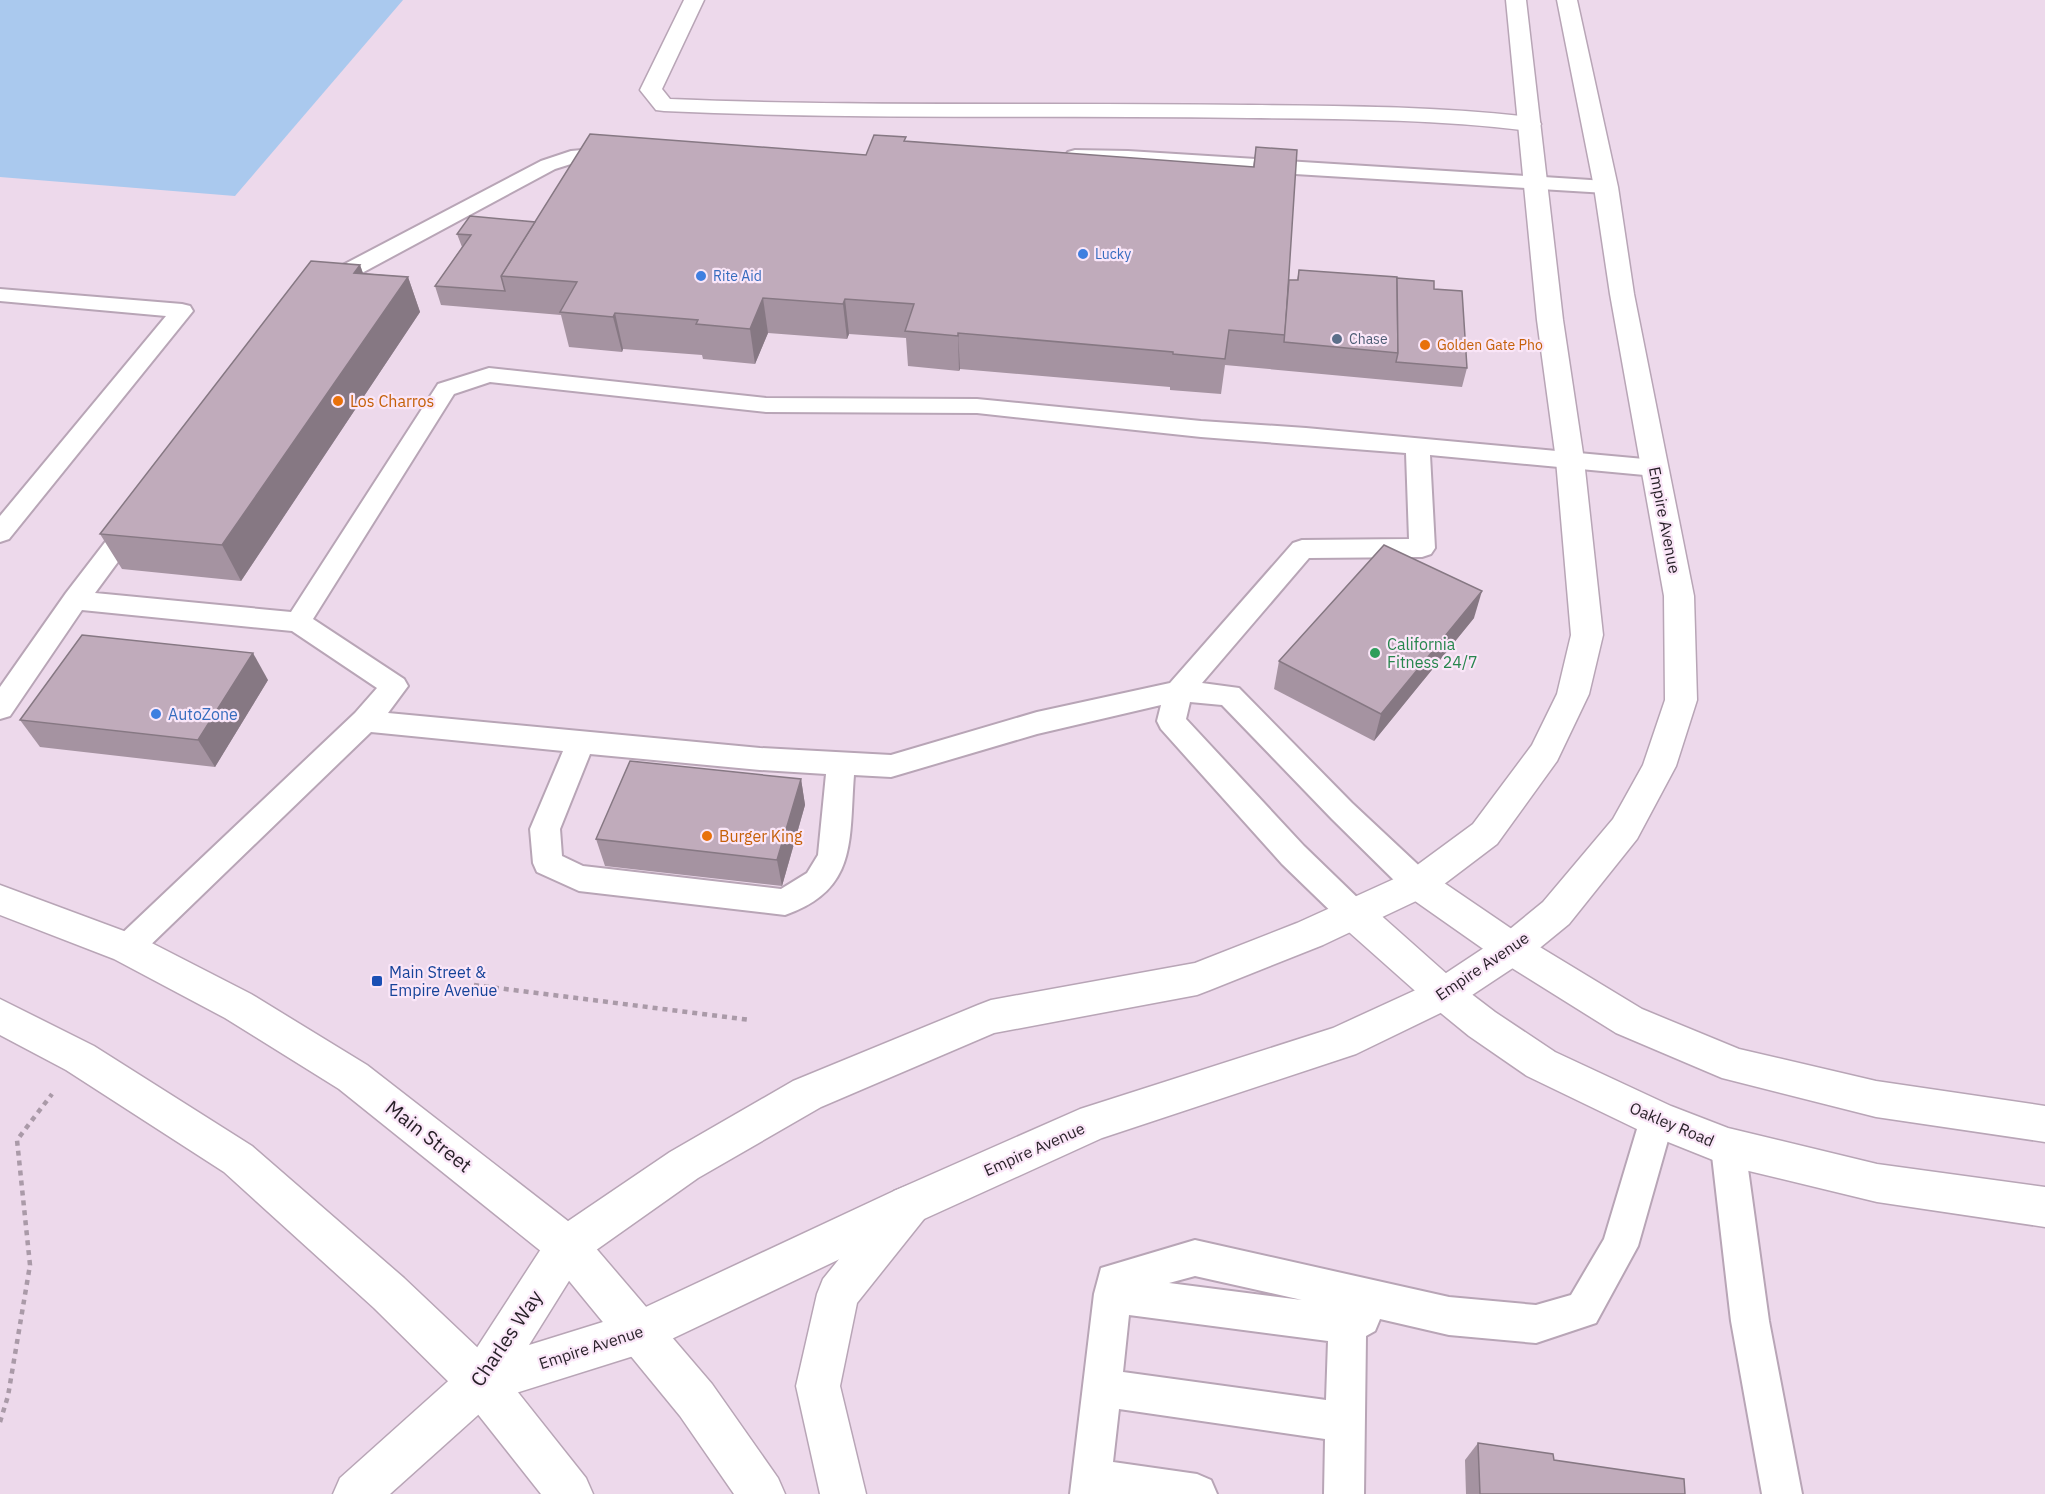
<svg xmlns="http://www.w3.org/2000/svg" width="2045" height="1494" font-family="'IBM Plex Sans',sans-serif">
<style>
.water{fill:#aac9ee}
.lines{fill:none;stroke-linecap:round;stroke-linejoin:round}
.service-casing{stroke:#b8a5b6;stroke-width:4}
.minor-casing{stroke:#b8a5b6;stroke-width:3}
.tertiary-casing{stroke:#b8a5b6;stroke-width:3}
.secondary-casing{stroke:#b8a5b6;stroke-width:3}
.primary-casing{stroke:#b8a5b6;stroke-width:3}
.path{stroke:#aa9aa8;stroke-width:4.5;stroke-dasharray:5 5;stroke-linecap:butt}
.service{fill:#fff;fill-rule:evenodd}
.minor{fill:#fff;fill-rule:evenodd}
.tertiary{fill:#fff;fill-rule:evenodd}
.secondary{fill:#fff;fill-rule:evenodd}
.primary{fill:#fff;fill-rule:evenodd}
.wall{fill:#a593a1}
.shaded-wall{fill:#867883}
.building{fill:#c0abbb;stroke:#867883;stroke-width:1.5}
.shop-dot{fill:#3f7fe0;stroke:#fae6f8;stroke-width:2}
.service-dot{fill:#5c6f8a;stroke:#fae6f8;stroke-width:2}
.food-dot{fill:#e8710a;stroke:#fae6f8;stroke-width:2}
.leisure-dot{fill:#2e9e5b;stroke:#fae6f8;stroke-width:2}
.transit-dot{fill:#1a4fb4;stroke:#fae6f8;stroke-width:2}
.labels{text-anchor:middle;dominant-baseline:central;stroke-width:4.5;stroke-linejoin:round;paint-order:stroke}
.far-shop-label{font-size:14px;fill:#366cbe;stroke:#fae6f8;text-anchor:start}
.far-service-label{font-size:14px;fill:#4e5e75;stroke:#fae6f8;text-anchor:start}
.far-food-label{font-size:14px;fill:#c56008;stroke:#fae6f8;text-anchor:start}
.food-label{font-size:16px;fill:#c56008;stroke:#fae6f8;text-anchor:start}
.street-label{font-size:16px;fill:#261f26;stroke:#fae6f8}
.leisure-label{font-size:16px;fill:#27864d;stroke:#fae6f8;text-anchor:start}
.shop-label{font-size:16px;fill:#366cbe;stroke:#fae6f8;text-anchor:start}
.transit-label{font-size:16px;fill:#164399;stroke:#fae6f8;text-anchor:start}
.near-street-label{font-size:20px;fill:#261f26;stroke:#fae6f8}
</style>
<rect width="100%" height="100%" fill="#edd9eb"/>
<path class="water" d="M 0,0 L 403,0 L 235,196 L 0,177 Z"/>
<g class="lines">
<g class="service-casing">
<g id="service">
<path d="M 615,147 L 622,149 L 625,153 L 622,157 L 574,163 L 555,169 L 334,288 L 326,289 L 318,288 L 315,283 L 318,278 L 541,161 L 571,151 Z"/>
<path d="M 1075,150 L 1128,151 L 1606,181 L 1613,183 L 1616,187 L 1613,191 L 1606,193 L 1068,160 L 1065,156 L 1068,152 Z"/>
<path d="M 0,289 L 182,304 L 190,306 L 193,311 L 9,539 L 0,542 L 0,516 L 166,316 L 0,301 Z"/>
<path d="M 489,368 L 766,398 L 977,399 L 1201,421 L 1306,428 L 1655,460 L 1664,462 L 1667,468 L 1664,474 L 1655,476 L 1430,455 L 1435,548 L 1431,554 L 1422,557 L 1309,558 L 1202,683 L 1239,688 L 1352,803 L 1429,875 L 1433,884 L 1429,893 L 1418,897 L 1407,893 L 1332,819 L 1222,705 L 1190,702 L 1186,719 L 1304,846 L 1365,905 L 1370,914 L 1365,923 L 1354,927 L 1343,923 L 1282,864 L 1161,729 L 1157,721 L 1161,705 L 1037,734 L 891,777 L 854,775 C 849,840 858,890 785,915 L 579,891 L 537,872 L 533,863 L 530,829 L 563,751 L 371,732 L 138,957 L 127,961 L 116,957 L 111,948 L 116,939 L 355,713 L 377,688 L 292,631 L 82,610 L 10,716 L 0,719 L 0,687 L 66,593 L 126,515 L 135,513 L 144,515 L 148,521 L 95,593 L 291,612 L 438,384 ZM 490,382 L 766,412 L 977,413 L 1201,437 L 1406,453 L 1409,539 L 1302,540 L 1293,543 L 1170,683 L 1037,712 L 891,755 L 760,748 L 388,713 L 408,686 L 404,679 L 313,619 L 454,394 ZM 590,754 L 760,770 L 826,774 L 818,855 L 807,873 L 781,889 L 583,866 L 562,856 L 560,829 Z"/>
<path d="M 1657,1103 L 1669,1108 L 1674,1119 L 1638,1246 L 1596,1323 L 1536,1343 L 1449,1335 L 1380,1319 L 1375,1331 L 1366,1336 L 1364,1494 L 1324,1494 L 1325,1439 L 1119,1409 L 1113,1462 L 1197,1474 L 1211,1480 L 1217,1494 L 1070,1494 L 1094,1294 L 1101,1268 L 1195,1240 L 1449,1297 L 1536,1305 L 1571,1295 L 1604,1239 L 1640,1119 L 1645,1108 ZM 1195,1276 L 1302,1300 L 1169,1283 ZM 1129,1315 L 1328,1341 L 1326,1400 L 1123,1372 Z"/>
<path d="M 1728,1131 L 1740,1136 L 1745,1147 L 1769,1321 L 1802,1494 L 1762,1494 L 1731,1321 L 1711,1147 L 1716,1136 Z"/>
</g>
</g>
<g class="minor-casing">
<g id="minor">
<path d="M 684,0 L 704,0 L 662,89 L 670,99 C 863,107 1056,102 1250,105 C 1343,106 1437,106 1530,117 L 1538,119 L 1541,124 L 1538,129 L 1530,131 C 1437,119 1343,119 1249,118 C 1054,115 859,120 664,111 L 656,110 L 640,90 Z"/>
<path d="M 481,1360 L 497,1366 L 503,1382 L 497,1398 L 390,1494 L 333,1494 L 340,1478 L 465,1366 Z"/>
</g>
</g>
<g class="tertiary-casing">
<g id="tertiary">
<path d="M 1418,869 L 1431,874 L 1525,938 L 1642,1009 L 1739,1049 L 1876,1081 L 2045,1106 L 2045,1142 L 1876,1117 L 1722,1078 L 1616,1033 L 1499,960 L 1405,894 L 1400,884 L 1405,874 Z"/>
<path d="M 1354,899 L 1367,903 L 1457,983 L 1495,1012 L 1555,1052 L 1671,1106 L 1728,1128 L 1877,1164 L 2045,1187 L 2045,1227 L 1877,1202 L 1728,1166 L 1643,1132 L 1527,1076 L 1469,1036 L 1431,1005 L 1341,925 L 1336,914 L 1341,903 Z"/>
</g>
</g>
<g class="secondary-casing">
<path id="secondary" d="M 1506,0 L 1526,0 L 1563,320 L 1584,460 L 1603,635 L 1589,694 L 1557,761 L 1497,844 L 1431,894 L 1323,945 L 1210,990 L 1197,995 L 994,1033 L 821,1107 L 698,1178 L 582,1260 L 529,1345 L 635,1312 L 894,1191 L 1080,1109 L 1333,1028 L 1431,983 L 1499,938 L 1543,902 L 1613,819 L 1643,765 L 1665,700 L 1664,596 L 1610,294 L 1594,187 L 1557,0 L 1577,0 L 1618,187 L 1634,294 L 1694,596 L 1697,700 L 1676,766 L 1637,839 L 1569,924 L 1525,960 L 1457,1005 L 1356,1054 L 1102,1138 L 924,1219 L 640,1354 L 481,1404 L 465,1398 L 459,1382 L 465,1366 L 552,1232 L 670,1152 L 793,1081 L 978,1005 L 991,1000 L 1195,963 L 1297,923 L 1405,874 L 1473,824 L 1532,745 L 1557,694 L 1571,635 L 1556,460 L 1537,320 Z"/>
</g>
<g class="primary-casing">
<g id="primary">
<path d="M 0,885 L 140,937 L 251,994 L 367,1065 L 582,1232 L 712,1384 L 778,1478 L 785,1494 L 734,1494 L 680,1416 L 552,1260 L 339,1089 L 225,1018 L 114,959 L 0,915 Z"/>
<path d="M 0,999 L 94,1046 L 252,1146 L 404,1278 L 497,1366 L 586,1478 L 593,1494 L 541,1494 L 465,1398 L 374,1308 L 224,1172 L 66,1070 L 0,1035 Z"/>
<path d="M 909,1185 L 924,1191 L 930,1205 L 924,1219 L 857,1303 L 840,1386 L 866,1494 L 820,1494 L 796,1386 L 817,1294 L 823,1279 L 894,1191 Z"/>
</g>
</g>
<g class="path">
<path d="M 474,985 L 750,1020"/>
<path d="M 0,1422 L 8,1396 L 30,1265 L 17,1140 L 52,1094"/>
</g>
<use href="#service" class="service"/>
<use href="#minor" class="minor"/>
<use href="#tertiary" class="tertiary"/>
<use href="#secondary" class="secondary"/>
<use href="#primary" class="primary"/>
</g>
<g class="wall">
<path d="M 906,141 L 1253,167 L 1256,147 L 1289,280 L 1297,280 L 1299,270 L 1397,278 L 1434,289 L 1467,368 L 1462,387 L 1225,365 L 1221,394 L 1170,390 L 1170,387 L 960,369 L 959,371 L 908,366 L 906,338 L 849,334 L 847,339 L 768,333 L 755,364 L 703,359 L 702,355 L 623,349 L 622,352 L 569,347 L 561,315 L 441,305 L 435,286 L 462,247 L 457,234 L 535,222 L 866,155 Z"/>
<path d="M 360,265 L 363,273 L 408,277 L 420,312 L 241,581 L 122,569 L 100,534 Z"/>
<path d="M 1474,618 L 1374,741 L 1274,689 L 1279,661 Z"/>
<path d="M 268,680 L 215,767 L 40,747 L 20,720 Z"/>
<path d="M 801,779 L 805,805 L 782,886 L 605,866 L 596,839 Z"/>
<path d="M 1478,1443 L 1554,1460 L 1685,1494 L 1466,1494 L 1465,1460 Z"/>
</g>
<g class="shaded-wall">
<path d="M 360,265 L 372,300 L 354,273 Z"/>
<path d="M 408,277 L 420,312 L 241,581 L 222,545 Z"/>
<path d="M 763,298 L 768,333 L 755,364 L 750,329 Z"/>
<path d="M 845,299 L 849,334 L 847,339 L 843,304 Z"/>
<path d="M 615,313 L 623,349 L 622,352 L 613,317 Z"/>
<path d="M 958,333 L 960,369 L 959,371 L 958,336 Z"/>
<path d="M 1482,591 L 1474,618 L 1374,741 L 1381,714 Z"/>
<path d="M 253,653 L 268,680 L 215,767 L 198,740 Z"/>
<path d="M 801,779 L 805,805 L 782,886 L 777,860 Z"/>
</g>
<g class="building">
<path d="M 590,134 L 866,155 L 874,135 L 906,137 L 904,141 L 1254,167 L 1256,147 L 1297,150 L 1285,335 L 1229,330 L 1225,359 L 1173,354 L 1173,352 L 958,333 L 958,336 L 905,331 L 914,304 L 845,299 L 843,304 L 763,298 L 750,329 L 696,324 L 698,320 L 615,313 L 613,317 L 560,312 L 577,282 L 501,276 Z"/>
<path d="M 470,216 L 535,222 L 501,276 L 505,291 L 435,286 L 471,235 L 457,234 Z"/>
<path d="M 311,261 L 360,265 L 354,273 L 408,277 L 222,545 L 100,534 Z"/>
<path d="M 1299,270 L 1397,277 L 1398,353 L 1284,342 L 1289,280 L 1298,280 Z"/>
<path d="M 1397,278 L 1434,281 L 1434,289 L 1462,291 L 1467,368 L 1396,362 L 1398,353 Z"/>
<path d="M 1384,545 L 1482,591 L 1381,714 L 1279,661 Z"/>
<path d="M 82,635 L 253,653 L 198,740 L 20,720 Z"/>
<path d="M 630,761 L 801,779 L 777,860 L 596,839 Z"/>
<path d="M 1478,1443 L 1553,1454 L 1554,1460 L 1684,1479 L 1685,1494 L 1480,1494 Z"/>
</g>
<g class="shop-dot">
<circle cx="1083" cy="254" r="6"/>
<circle cx="701" cy="276" r="6"/>
<circle cx="156" cy="714" r="6"/>
</g>
<circle class="service-dot" cx="1337" cy="339" r="6"/>
<g class="food-dot">
<circle cx="1425" cy="345" r="6"/>
<circle cx="338" cy="401" r="6"/>
<circle cx="707" cy="836" r="6"/>
</g>
<circle class="leisure-dot" cx="1375" cy="653" r="6"/>
<rect class="transit-dot" x="371" y="975" width="12" height="12" rx="3"/>
<g class="labels">
<g class="far-shop-label">
<text x="1095" y="254">Lucky</text>
<text x="713" y="276">Rite Aid</text>
</g>
<g class="far-service-label">
<text x="1349" y="339">Chase</text>
</g>
<g class="far-food-label">
<text x="1437" y="345">Golden Gate Pho</text>
</g>
<g class="food-label">
<text x="350" y="401">Los Charros</text>
<text x="719" y="836">Burger King</text>
</g>
<g class="street-label">
<text transform="translate(1665 520) rotate(79)">Empire Avenue</text>
<text transform="translate(1482 966) rotate(-34)">Empire Avenue</text>
<text transform="translate(1672 1124) rotate(23)">Oakley Road</text>
<text transform="translate(1034 1149) rotate(-24)">Empire Avenue</text>
<text transform="translate(591 1347) rotate(-18)">Empire Avenue</text>
</g>
<g class="leisure-label">
<text x="1387" y="644">California<tspan x="1387" dy="18">Fitness 24/7</tspan></text>
</g>
<g class="shop-label">
<text x="168" y="714">AutoZone</text>
</g>
<g class="transit-label">
<text x="389" y="972">Main Street &amp;<tspan x="389" dy="18">Empire Avenue</tspan></text>
</g>
<g class="near-street-label">
<text transform="translate(429 1136) rotate(38)">Main Street</text>
<text transform="translate(506 1338) rotate(-56)">Charles Way</text>
</g>
</g>
</svg>
